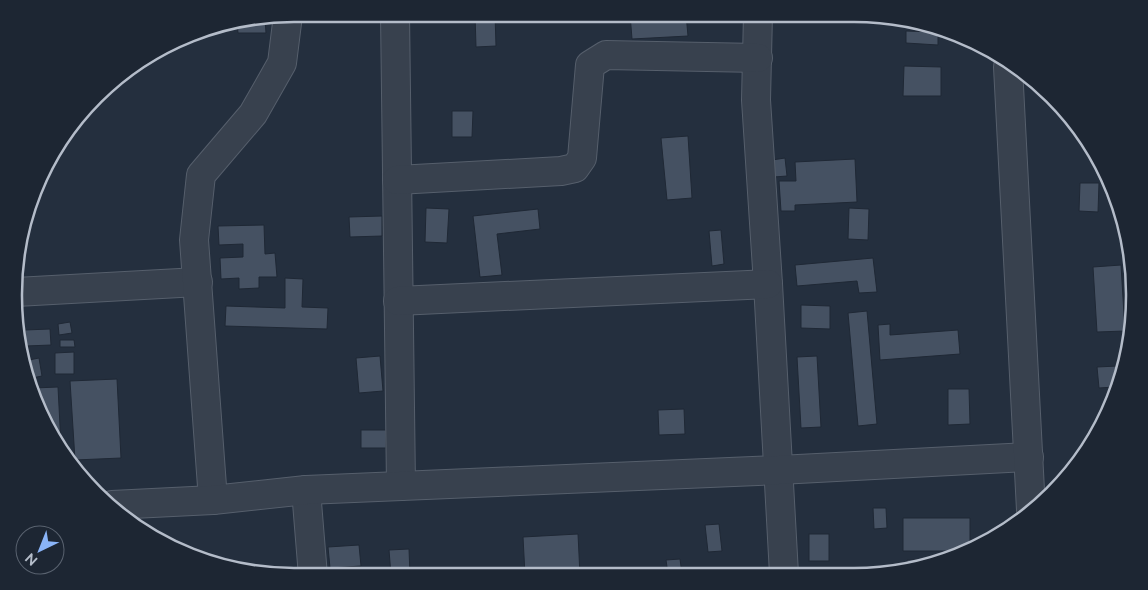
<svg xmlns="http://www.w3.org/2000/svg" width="1148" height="590" font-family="Raleway,sans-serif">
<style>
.building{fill:#455162;stroke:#1f2835}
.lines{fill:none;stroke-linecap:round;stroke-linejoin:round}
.minor-casing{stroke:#565f6c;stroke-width:30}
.tertiary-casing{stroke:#565f6c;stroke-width:30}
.minor{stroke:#38414e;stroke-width:28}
.tertiary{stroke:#38414e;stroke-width:28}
.rim{fill:none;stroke:#b4bcc9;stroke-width:2.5}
</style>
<rect width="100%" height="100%" fill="#242f3e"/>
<g class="building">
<path d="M 475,14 L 495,14 L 496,46 L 476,47 Z"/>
<path d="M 630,14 L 652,14 L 653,20 L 663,19 L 663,14 L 686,14 L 688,36 L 632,39 Z"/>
<path d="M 265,19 L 266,33 L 238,33 L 237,23 Z"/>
<path d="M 906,31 L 938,32 L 938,45 L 906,43 Z"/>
<path d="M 904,66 L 941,67 L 941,96 L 903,96 Z"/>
<path d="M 452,111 L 473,111 L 472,137 L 452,137 Z"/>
<path d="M 688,136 L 692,198 L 667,200 L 661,138 Z"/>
<path d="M 785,158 L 787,176 L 774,177 L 772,160 Z"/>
<path d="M 855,159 L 857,202 L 795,205 L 795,211 L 781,211 L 779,181 L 796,181 L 795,162 Z"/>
<path d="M 1080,183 L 1099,183 L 1098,212 L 1079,211 Z"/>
<path d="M 426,208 L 449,209 L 447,243 L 425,242 Z"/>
<path d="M 849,208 L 869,209 L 868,240 L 848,239 Z"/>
<path d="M 538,209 L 540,229 L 497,234 L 502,275 L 480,277 L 473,216 Z"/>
<path d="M 27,215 L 28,240 L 21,241 L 23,222 Z"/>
<path d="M 382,216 L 382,236 L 350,237 L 349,217 Z"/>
<path d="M 264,225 L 265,254 L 275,253 L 277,277 L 259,277 L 259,288 L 239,289 L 239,278 L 221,279 L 220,258 L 243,257 L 243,244 L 219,245 L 218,226 Z"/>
<path d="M 721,230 L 724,264 L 712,266 L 709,231 Z"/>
<path d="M 873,258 L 877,292 L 859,293 L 857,281 L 797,286 L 795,265 Z"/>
<path d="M 1121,265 L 1125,331 L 1097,332 L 1093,267 Z"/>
<path d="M 285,278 L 303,279 L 302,307 L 328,308 L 327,329 L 225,326 L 226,306 L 285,308 Z"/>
<path d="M 801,305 L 830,306 L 830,329 L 801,328 Z"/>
<path d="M 867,311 L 877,424 L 858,426 L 848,313 Z"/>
<path d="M 70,322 L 72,333 L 59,335 L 58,324 Z"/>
<path d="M 890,324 L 890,335 L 958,330 L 960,354 L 880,360 L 878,325 Z"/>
<path d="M 50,329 L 51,345 L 26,346 L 25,330 Z"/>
<path d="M 60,340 L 74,340 L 75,347 L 60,347 Z"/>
<path d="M 74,352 L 74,374 L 55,374 L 55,353 Z"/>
<path d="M 380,356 L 383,391 L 359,393 L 356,358 Z"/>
<path d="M 817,356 L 821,427 L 801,428 L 797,357 Z"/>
<path d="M 39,358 L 42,376 L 32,378 L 29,360 Z"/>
<path d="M 1118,366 L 1118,371 L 1114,387 L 1099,388 L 1097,367 Z"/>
<path d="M 117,379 L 121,458 L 75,460 L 70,381 Z"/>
<path d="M 58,387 L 61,445 L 43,419 L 34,388 Z"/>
<path d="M 948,389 L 969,389 L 970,424 L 948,425 Z"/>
<path d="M 684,409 L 685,434 L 659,435 L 658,410 Z"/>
<rect x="361" y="430" width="25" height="18"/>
<path d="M 873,508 L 886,508 L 887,528 L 874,529 Z"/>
<path d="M 903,518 L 970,518 L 970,550 L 967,551 L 903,551 Z"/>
<path d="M 719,524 L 722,551 L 708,552 L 705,525 Z"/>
<path d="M 578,534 L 580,575 L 525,575 L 523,537 Z"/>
<rect x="809" y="534" width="20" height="27"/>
<path d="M 359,545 L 361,566 L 330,568 L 328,547 Z"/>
<path d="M 409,549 L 410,575 L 391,575 L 389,550 Z"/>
<path d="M 680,559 L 682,574 L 668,574 L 666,560 Z"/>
<path d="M 938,559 L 938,561 L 908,569 L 907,560 Z"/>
</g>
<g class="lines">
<g class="minor-casing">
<g id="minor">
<path d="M 395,14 L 401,486"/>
<path d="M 758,14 L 756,100 L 768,284 L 784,574"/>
<path d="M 397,180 L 561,171 L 575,168 L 582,158 L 590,65 L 606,55 L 758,58"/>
<path d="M 16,292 L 198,282"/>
<path d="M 398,301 L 768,284"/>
<path d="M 306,490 L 313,576"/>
<path d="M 213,500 L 194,240 L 201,175 L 253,114 L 282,63 L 288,15"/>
<path d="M 112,505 L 213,500 L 306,490 L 779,470 L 1029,457"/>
</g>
</g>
<g class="tertiary-casing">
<path id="tertiary" d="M 1008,67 L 1031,510"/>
</g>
<use href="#minor" class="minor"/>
<use href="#tertiary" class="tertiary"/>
</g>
<path d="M0 0H1148V590H0ZM294 22H854A272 272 0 0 1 1126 294V296A272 272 0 0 1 854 568H294A272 272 0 0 1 22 296V294A272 272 0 0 1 294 22Z" fill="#1d2633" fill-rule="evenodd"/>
<path class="rim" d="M294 22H854A272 272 0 0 1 1126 294V296A272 272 0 0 1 854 568H294A272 272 0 0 1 22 296V294A272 272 0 0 1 294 22Z"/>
<g transform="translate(40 550) rotate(223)"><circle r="24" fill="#1d2633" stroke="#59626f"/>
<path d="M0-4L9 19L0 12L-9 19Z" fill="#8ab4f8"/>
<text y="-8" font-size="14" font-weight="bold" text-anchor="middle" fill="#b4bcc9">N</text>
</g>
</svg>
